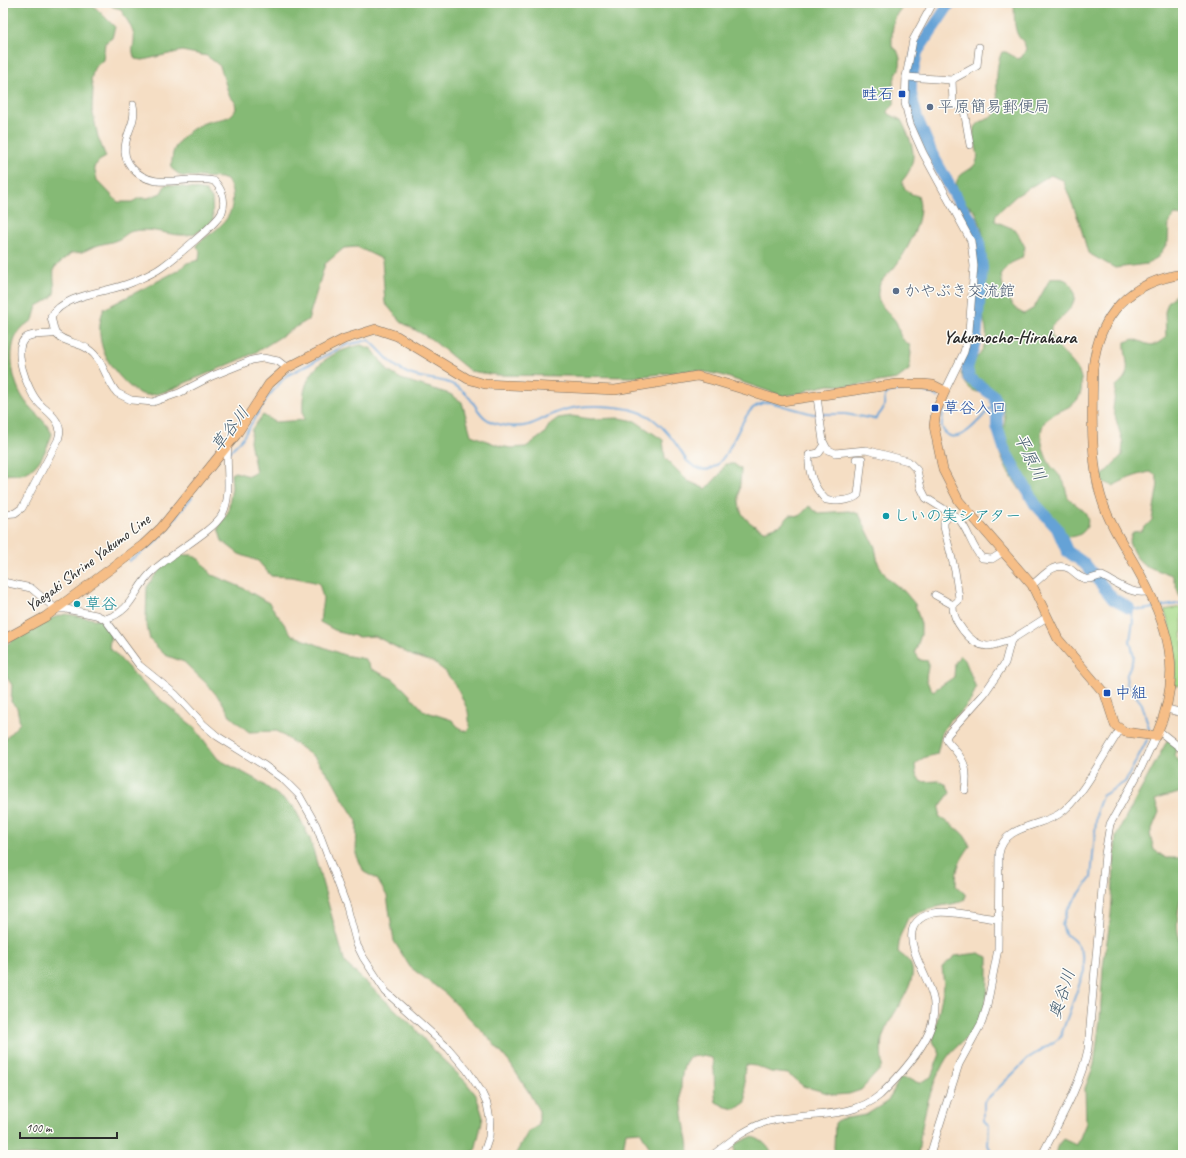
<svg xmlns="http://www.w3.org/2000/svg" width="1186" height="1158" font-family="Caveat,'Klee One',sans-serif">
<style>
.green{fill:#a7da89;stroke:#69825a}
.forest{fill:#85ba75;stroke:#587250}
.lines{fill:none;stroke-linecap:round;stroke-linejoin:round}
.stream{stroke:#65a2d6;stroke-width:2}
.river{stroke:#65a2d6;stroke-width:12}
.minor-casing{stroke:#726a61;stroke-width:8}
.major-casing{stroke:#726a61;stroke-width:10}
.minor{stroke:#fff;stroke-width:7}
.major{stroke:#f6be87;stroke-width:9}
.transit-dot{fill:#1a4fb4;stroke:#fdfcf7;stroke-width:1.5}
.service-dot{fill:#5c6f8a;stroke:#fdfcf7;stroke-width:1.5}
.culture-dot{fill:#0f9aa8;stroke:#fdfcf7;stroke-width:1.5}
.labels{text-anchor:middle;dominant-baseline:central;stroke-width:3;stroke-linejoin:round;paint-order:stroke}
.transit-label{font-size:16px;fill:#164399;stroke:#fdfcf7;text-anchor:start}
.service-label{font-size:16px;fill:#4e5e75;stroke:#fdfcf7;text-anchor:start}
.culture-label{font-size:16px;fill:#0d838f;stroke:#fdfcf7;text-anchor:start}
.street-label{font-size:16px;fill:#2b2b2b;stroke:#fdfcf7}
.water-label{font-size:17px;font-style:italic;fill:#425b6f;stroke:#fdfcf7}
.quarter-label{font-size:18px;font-weight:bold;fill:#2b2b2b;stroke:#fdfcf7}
</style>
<rect width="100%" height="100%" fill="#fdfcf7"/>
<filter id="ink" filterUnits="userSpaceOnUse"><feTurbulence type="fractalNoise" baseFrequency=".025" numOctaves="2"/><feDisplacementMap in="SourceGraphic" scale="8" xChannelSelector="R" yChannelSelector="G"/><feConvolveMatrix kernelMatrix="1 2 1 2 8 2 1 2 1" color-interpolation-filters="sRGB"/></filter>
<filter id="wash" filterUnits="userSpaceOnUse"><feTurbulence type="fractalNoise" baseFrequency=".012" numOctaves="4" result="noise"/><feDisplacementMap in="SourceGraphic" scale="16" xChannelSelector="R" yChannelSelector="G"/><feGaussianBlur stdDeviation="0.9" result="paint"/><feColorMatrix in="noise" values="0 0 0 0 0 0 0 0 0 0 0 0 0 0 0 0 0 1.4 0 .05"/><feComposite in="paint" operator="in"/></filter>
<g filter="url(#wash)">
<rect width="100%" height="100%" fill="#f5dec4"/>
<path class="green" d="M 1182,607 L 1183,685 L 1174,686 C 1176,656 1175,639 1164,610 Z"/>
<g class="forest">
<path d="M 3,3 L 91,3 L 115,27 L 112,38 L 105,43 L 103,60 L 94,68 L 91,80 L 93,89 L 92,109 L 98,137 L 106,157 L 99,161 L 94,167 L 97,180 L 118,202 L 132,202 L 139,198 L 148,198 L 161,193 L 166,184 L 206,191 L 212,199 L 213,220 C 187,250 164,225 133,231 C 127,232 123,238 117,240 C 111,243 103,243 96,246 C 84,250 86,253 71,253 L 54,268 C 52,293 63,293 37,306 L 33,320 C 30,323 25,324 23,327 C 4,344 12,383 25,401 C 35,415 45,419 52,434 C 47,448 40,467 25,473 C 20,475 9,474 3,475 Z"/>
<path d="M 108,3 C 119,3 134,6 144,3 L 921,3 C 917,4 912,4 908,5 C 891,10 892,34 892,47 L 897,50 C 906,69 894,71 893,86 C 892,93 895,99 894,105 L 888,111 L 889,114 L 901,120 C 912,142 921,160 902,181 C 904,190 909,194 918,196 C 926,217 907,252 893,269 C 887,276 879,280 878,291 C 876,303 887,311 894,319 C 902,329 895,336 909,344 L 911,353 L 909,370 L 897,379 L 853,386 L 829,385 L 810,389 L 802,393 L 783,396 L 721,375 L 694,370 L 634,377 L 496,375 L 470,371 L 431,339 L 401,322 L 385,303 L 382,259 L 357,247 L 344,248 L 325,264 L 308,320 C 290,330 273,342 256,352 C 235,363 213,371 192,380 C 178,386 160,396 146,395 C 132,393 118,375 110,364 C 100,349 96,326 104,309 L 177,271 L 187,263 L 199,260 L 200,251 L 197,248 L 197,244 C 205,237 215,232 222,224 C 234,213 236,193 227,180 L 221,178 L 181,176 L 171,168 C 172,163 172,157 173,153 C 178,136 199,122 216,120 C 226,118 231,118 236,109 L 235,102 L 229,95 L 220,66 L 207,56 L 182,51 L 143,60 L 135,59 C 130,48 135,46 134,36 C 132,26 125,18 121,9 L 113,7 Z"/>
<path d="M 1014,3 L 1183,3 L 1183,216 L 1175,215 L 1169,222 L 1168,242 L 1158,257 L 1147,264 L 1115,268 L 1088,253 L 1079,221 L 1063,180 L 1050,175 L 1016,196 L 996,214 L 995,221 L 1016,230 L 1025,247 L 1022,258 L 1011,263 L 1001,273 C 1002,289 1009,308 1024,314 L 1034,308 L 1050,279 C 1057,278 1065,277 1070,284 C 1084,302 1063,315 1051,327 C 1048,346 1078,361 1081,378 C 1088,422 1034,399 1042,443 C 1043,449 1046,458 1049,463 C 1053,470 1061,475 1064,483 C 1066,487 1066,493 1068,497 C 1073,504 1083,508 1086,514 C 1093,529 1078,540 1064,536 L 1054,519 L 1021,491 L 1007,470 L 1000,454 L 1005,418 L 1002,401 L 995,393 C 976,393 968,393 961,373 C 972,362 983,355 986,339 C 988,332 983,321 983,312 C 982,279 991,246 976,213 C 971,204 958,204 956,188 C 955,172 970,173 976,163 C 982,151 969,139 975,128 C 979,120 985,121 992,117 C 995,115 997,110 999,107 C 996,94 995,64 1002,52 L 1006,52 L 1018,59 L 1022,57 L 1026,49 L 1024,42 C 1012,34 1015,16 1014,3 Z"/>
<path d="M 1183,288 L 1183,600 L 1179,594 L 1172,575 C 1148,567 1138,567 1129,542 L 1133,532 L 1141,531 L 1152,520 L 1158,484 L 1156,475 L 1150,472 C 1136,475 1125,479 1113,486 L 1103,482 L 1102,476 L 1122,455 L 1123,443 L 1113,409 L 1116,386 C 1135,372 1124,362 1125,342 L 1134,339 C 1150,345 1152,349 1166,337 L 1165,312 L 1168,302 Z"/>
<path d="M 361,345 L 372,349 L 388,371 L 401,379 L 450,394 L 462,402 L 471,435 L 500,446 L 511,448 L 526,447 L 544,434 L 550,424 L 558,418 L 572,416 L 590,419 L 620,418 L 635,421 L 663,440 L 665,458 L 688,481 L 706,489 L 720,474 L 725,464 L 734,464 L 741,469 C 740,501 730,514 764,531 L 781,525 L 790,515 L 800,516 L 809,506 L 818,513 L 849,511 L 859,514 L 875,547 L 878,563 L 887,578 L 904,591 L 915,604 L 921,624 L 921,635 L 915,652 L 920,660 L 928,661 C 929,677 921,675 933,691 L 954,677 L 955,663 L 960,655 L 965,660 L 976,688 L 971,700 L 960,713 L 949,721 L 942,733 L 937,754 L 923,758 L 915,765 L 916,774 L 921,782 L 939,781 L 947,785 L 950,793 L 940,806 L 939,816 C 952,826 964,830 970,846 C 959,862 956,867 956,886 L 965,894 L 965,899 C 957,904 951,904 941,906 C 929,909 919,912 908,918 L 900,936 L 898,952 C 902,955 909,960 911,965 C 919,984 889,1016 883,1036 C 880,1045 882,1057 882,1067 L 861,1090 L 849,1094 L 835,1095 L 803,1086 L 788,1074 L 771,1072 L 756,1066 L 746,1065 C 741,1080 747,1087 746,1102 L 736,1109 L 726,1107 L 716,1102 C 713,1087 716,1072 712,1058 L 702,1056 L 689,1057 C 676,1074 682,1107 685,1128 C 687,1137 691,1146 687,1155 L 654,1155 L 640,1131 L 626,1132 L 622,1155 L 515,1155 L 528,1132 L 539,1125 L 539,1111 L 528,1091 L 509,1062 L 487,1036 L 446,994 L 410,967 L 394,941 L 387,896 L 377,879 L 364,872 L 356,854 L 357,821 L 343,799 L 334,782 L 314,757 L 277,731 L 249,732 L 231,717 L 221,700 L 206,683 L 184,662 L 165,655 L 150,640 L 146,621 L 147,587 L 156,574 L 170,560 L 182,555 L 192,555 L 200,560 L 212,575 L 241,587 L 269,603 L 292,635 L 344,655 L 365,659 L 371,669 L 393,679 L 405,690 L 424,711 L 452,720 L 461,730 L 467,731 L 470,727 L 468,711 L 459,691 L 446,672 L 433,662 L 413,656 L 375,636 L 359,637 L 338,632 L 320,622 L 323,598 L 319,583 L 292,577 L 271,576 L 258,561 L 239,554 L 222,541 L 218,528 L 228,513 L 232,487 L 231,474 L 235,472 L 249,476 L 256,472 L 250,441 L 252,429 L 263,415 L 275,422 L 304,420 C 297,376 321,354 361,345 Z"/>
<path d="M 66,614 L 100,620 L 111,633 L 109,647 L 150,691 L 194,727 L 218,759 L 257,780 L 294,807 L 310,839 L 345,963 L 413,1026 L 432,1049 L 465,1081 L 476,1095 L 483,1117 L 475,1151 L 459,1155 L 3,1155 L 3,741 L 20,723 L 17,708 L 11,702 L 12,685 L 6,676 L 4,656 L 6,645 C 22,633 46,618 66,614 Z"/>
<path d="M 1168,739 L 1178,746 L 1174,755 L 1177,760 L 1183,761 L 1183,791 C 1174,796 1164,795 1155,800 L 1159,812 L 1150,834 L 1154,850 L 1166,858 L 1183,858 L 1183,898 L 1180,900 C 1178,916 1174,931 1183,946 L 1183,1155 L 1055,1155 L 1057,1147 L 1064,1139 L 1077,1145 L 1086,1123 L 1085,1088 L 1094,1065 L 1100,1019 L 1103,967 L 1111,915 L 1116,836 Z"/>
<path d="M 979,953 L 988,957 C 988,976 989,1004 980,1021 C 973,1036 955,1045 946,1059 C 928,1090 922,1120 918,1155 L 832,1155 L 834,1148 L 835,1123 L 840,1119 L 866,1115 L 888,1101 L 900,1078 L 909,1079 L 919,1083 L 931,1077 L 940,1054 L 933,1041 L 944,986 L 942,967 L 955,956 Z"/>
<path d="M 751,1137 C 760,1138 769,1146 772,1155 L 735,1155 L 735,1144 Z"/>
</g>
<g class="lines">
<g class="stream">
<path d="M 943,402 C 946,410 941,419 942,427 C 943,431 946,434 950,436 C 966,441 985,412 996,402"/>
<path d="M 229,452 L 242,439 L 267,398 L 286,376 L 346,345 L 369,340 C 382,351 391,366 407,373 C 424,381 444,377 459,388 C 481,403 473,421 507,426 C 532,429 537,420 558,412 C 582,403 628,404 650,417 C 665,427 678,446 687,461 C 722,493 734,428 750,411 C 755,405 761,403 769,402 L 813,414 L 845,414 L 875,419 C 879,415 883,411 884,406 C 885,402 883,397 887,394 C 895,387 931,390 938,398"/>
<path d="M 129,561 L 154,544 L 192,497"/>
<path d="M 1159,607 L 1183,603"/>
<path d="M 1129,608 L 1133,620 L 1130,641 L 1134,656 L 1126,677 L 1127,684 L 1142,704 L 1150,732"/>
<path d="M 1129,608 L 1142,610 L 1154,608"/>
<path d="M 993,1155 L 988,1145 L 989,1125 L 984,1121 L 984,1102 L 1030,1057 L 1060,1038 L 1084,971 C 1085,954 1079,942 1065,934 L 1062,925 L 1067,910 L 1091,878 L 1097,810 L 1102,796 L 1125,782 L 1147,740"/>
</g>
<path class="river" d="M 950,3 L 917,52 L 911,82 L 911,94 L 917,118 L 932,154 L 962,208 L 972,221 L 979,242 L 982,268 L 976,339 L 967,368 L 969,378 L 994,396 L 997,407 L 997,426 L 1005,451 L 1035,504 L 1057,528 L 1067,551 L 1085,564 L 1113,599 L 1129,608"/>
</g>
</g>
<g filter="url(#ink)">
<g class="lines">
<g class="minor-casing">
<g id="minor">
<path d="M 933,3 L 913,40 L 906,77 L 905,103 L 910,124 L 923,153 L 971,241 L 974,266 L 969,331 L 964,352 L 945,391"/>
<path d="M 906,77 L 952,80 L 955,78 L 977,66 L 979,47"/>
<path d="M 952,80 L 953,103 L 964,110 L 970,145"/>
<path d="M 133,105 C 137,124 124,133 125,152 C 125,158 128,163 132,168 C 154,193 187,174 214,181 C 222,189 226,200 222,212 C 219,222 173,259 162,267 C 154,273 142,278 133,282 C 109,293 64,293 51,317 L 55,333 C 64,343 78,342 88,349 C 104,360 105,379 117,393 L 131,400 L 153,402 L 179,393 L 212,376 L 252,360 L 263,358 L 278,361 L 287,368"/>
<path d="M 817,397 L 823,441 L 827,449 L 835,453 L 866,450 L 908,461 L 917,470 L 921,488 L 926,498 L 958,518 C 969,530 971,547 982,558 L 992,559 L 1003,552"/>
<path d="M 824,446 L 819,453 L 809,455 C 808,472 814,488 826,500 C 833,502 852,501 858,495 L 862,459 L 856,459"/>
<path d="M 3,514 L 15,513 L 22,508 L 58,440 C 60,433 61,428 57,422 C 53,414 44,409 38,402 C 28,391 10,347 27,337 C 35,333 46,336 55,333"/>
<path d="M 3,582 L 31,588 L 56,609 L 66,609 L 96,615 L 105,619 L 139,665 L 175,694 L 203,724 L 217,736 L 265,766 L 284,780 L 299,795 L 316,825 L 347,907 L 357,945 L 363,957 L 386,992 L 448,1048 L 467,1070 L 481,1091 L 487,1104 L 490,1119 L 489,1137 L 483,1155"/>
<path d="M 1032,585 C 1043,577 1054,560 1070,569 C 1076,573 1079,578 1086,579 C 1092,580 1096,576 1102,576 C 1115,582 1134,597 1149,591"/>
<path d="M 935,595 L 953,605 L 958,601 L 959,598 L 955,571 L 944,527 L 944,522 L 951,513"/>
<path d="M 953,605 C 952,620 970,645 987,646 C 995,646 1003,641 1011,640"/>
<path d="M 105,619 C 134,611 133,589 153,571 C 170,554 212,532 222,515 C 233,494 225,467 228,445"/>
<path d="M 1167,709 L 1183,713"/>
<path d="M 1159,731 L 1183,750"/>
<path d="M 965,790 C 969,767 963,758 948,742 L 946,738 L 948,734 L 984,694 L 1005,663 L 1011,640 L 1047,617"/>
<path d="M 713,1155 C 730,1141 748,1127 769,1121 C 805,1112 851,1120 880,1095 C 898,1078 929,1044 933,1019 C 934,1012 935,1004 933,998 C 929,973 887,925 933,913 C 948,909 982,918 999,919"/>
<path d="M 930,1155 L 959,1064 L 982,1022 L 987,1006 L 998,949 L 999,854 C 1003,825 1039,827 1059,814 C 1082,799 1104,753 1120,730"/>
<path d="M 1042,1155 C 1059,1121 1080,1087 1088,1049 L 1105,854 L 1110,824 L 1139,772 L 1156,736"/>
</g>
</g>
<g class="major-casing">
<path id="major" d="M 3,640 L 45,617 L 143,545 L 161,528 L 236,435 L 269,384 L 287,368 L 344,339 L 376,329 L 397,336 L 468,379 L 485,384 L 615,390 L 697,376 L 713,380 L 782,401 L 897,384 L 923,384 L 933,385 L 945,391 L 936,411 L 934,426 L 943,470 L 959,501 L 1032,585 L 1058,639 L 1105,694 L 1115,725 L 1125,732 L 1156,736 C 1185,672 1168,623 1135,565 C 1123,544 1109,523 1102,500 C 1090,464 1092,407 1093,368 C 1099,314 1130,282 1183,274"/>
</g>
<use href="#minor" class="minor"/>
<use href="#major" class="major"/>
</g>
</g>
<g class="transit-dot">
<rect x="898" y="90" width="8" height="8" rx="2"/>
<rect x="931" y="404" width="8" height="8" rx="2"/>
<rect x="1103" y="689" width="8" height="8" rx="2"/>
</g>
<g class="service-dot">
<circle cx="930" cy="107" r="4"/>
<circle cx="896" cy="291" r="4"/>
</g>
<g class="culture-dot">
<circle cx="886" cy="516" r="4"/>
<circle cx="77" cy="604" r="4"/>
</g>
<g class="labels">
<g class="transit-label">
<text x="894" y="94" text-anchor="end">畦石</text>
<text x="943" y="408">草谷入口</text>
<text x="1115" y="693">中組</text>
</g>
<g class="service-label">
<text x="938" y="107">平原簡易郵便局</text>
<text x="904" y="291">かやぶき交流館</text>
</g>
<g class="culture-label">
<text x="894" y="516">しいの実シアター</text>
<text x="85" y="604">草谷</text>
</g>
<g class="street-label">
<text transform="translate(88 563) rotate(-37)">Yaegaki Shrine Yakumo Line</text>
</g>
<g class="water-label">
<text transform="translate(230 429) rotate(-52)">草谷川</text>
<text transform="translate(1030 457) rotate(64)">平原川</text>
<text transform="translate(1062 994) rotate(-72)">奥谷川</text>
</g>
<g class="quarter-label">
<text x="1010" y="337">Yakumocho-Hirahara</text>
</g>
</g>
<rect width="1186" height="1158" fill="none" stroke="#fdfcf7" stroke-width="16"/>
<path d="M20 1132v6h97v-6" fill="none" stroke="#2b2b2b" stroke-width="2"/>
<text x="26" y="1132" font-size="12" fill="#2b2b2b" stroke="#fdfcf7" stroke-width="3" paint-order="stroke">100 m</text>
</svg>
